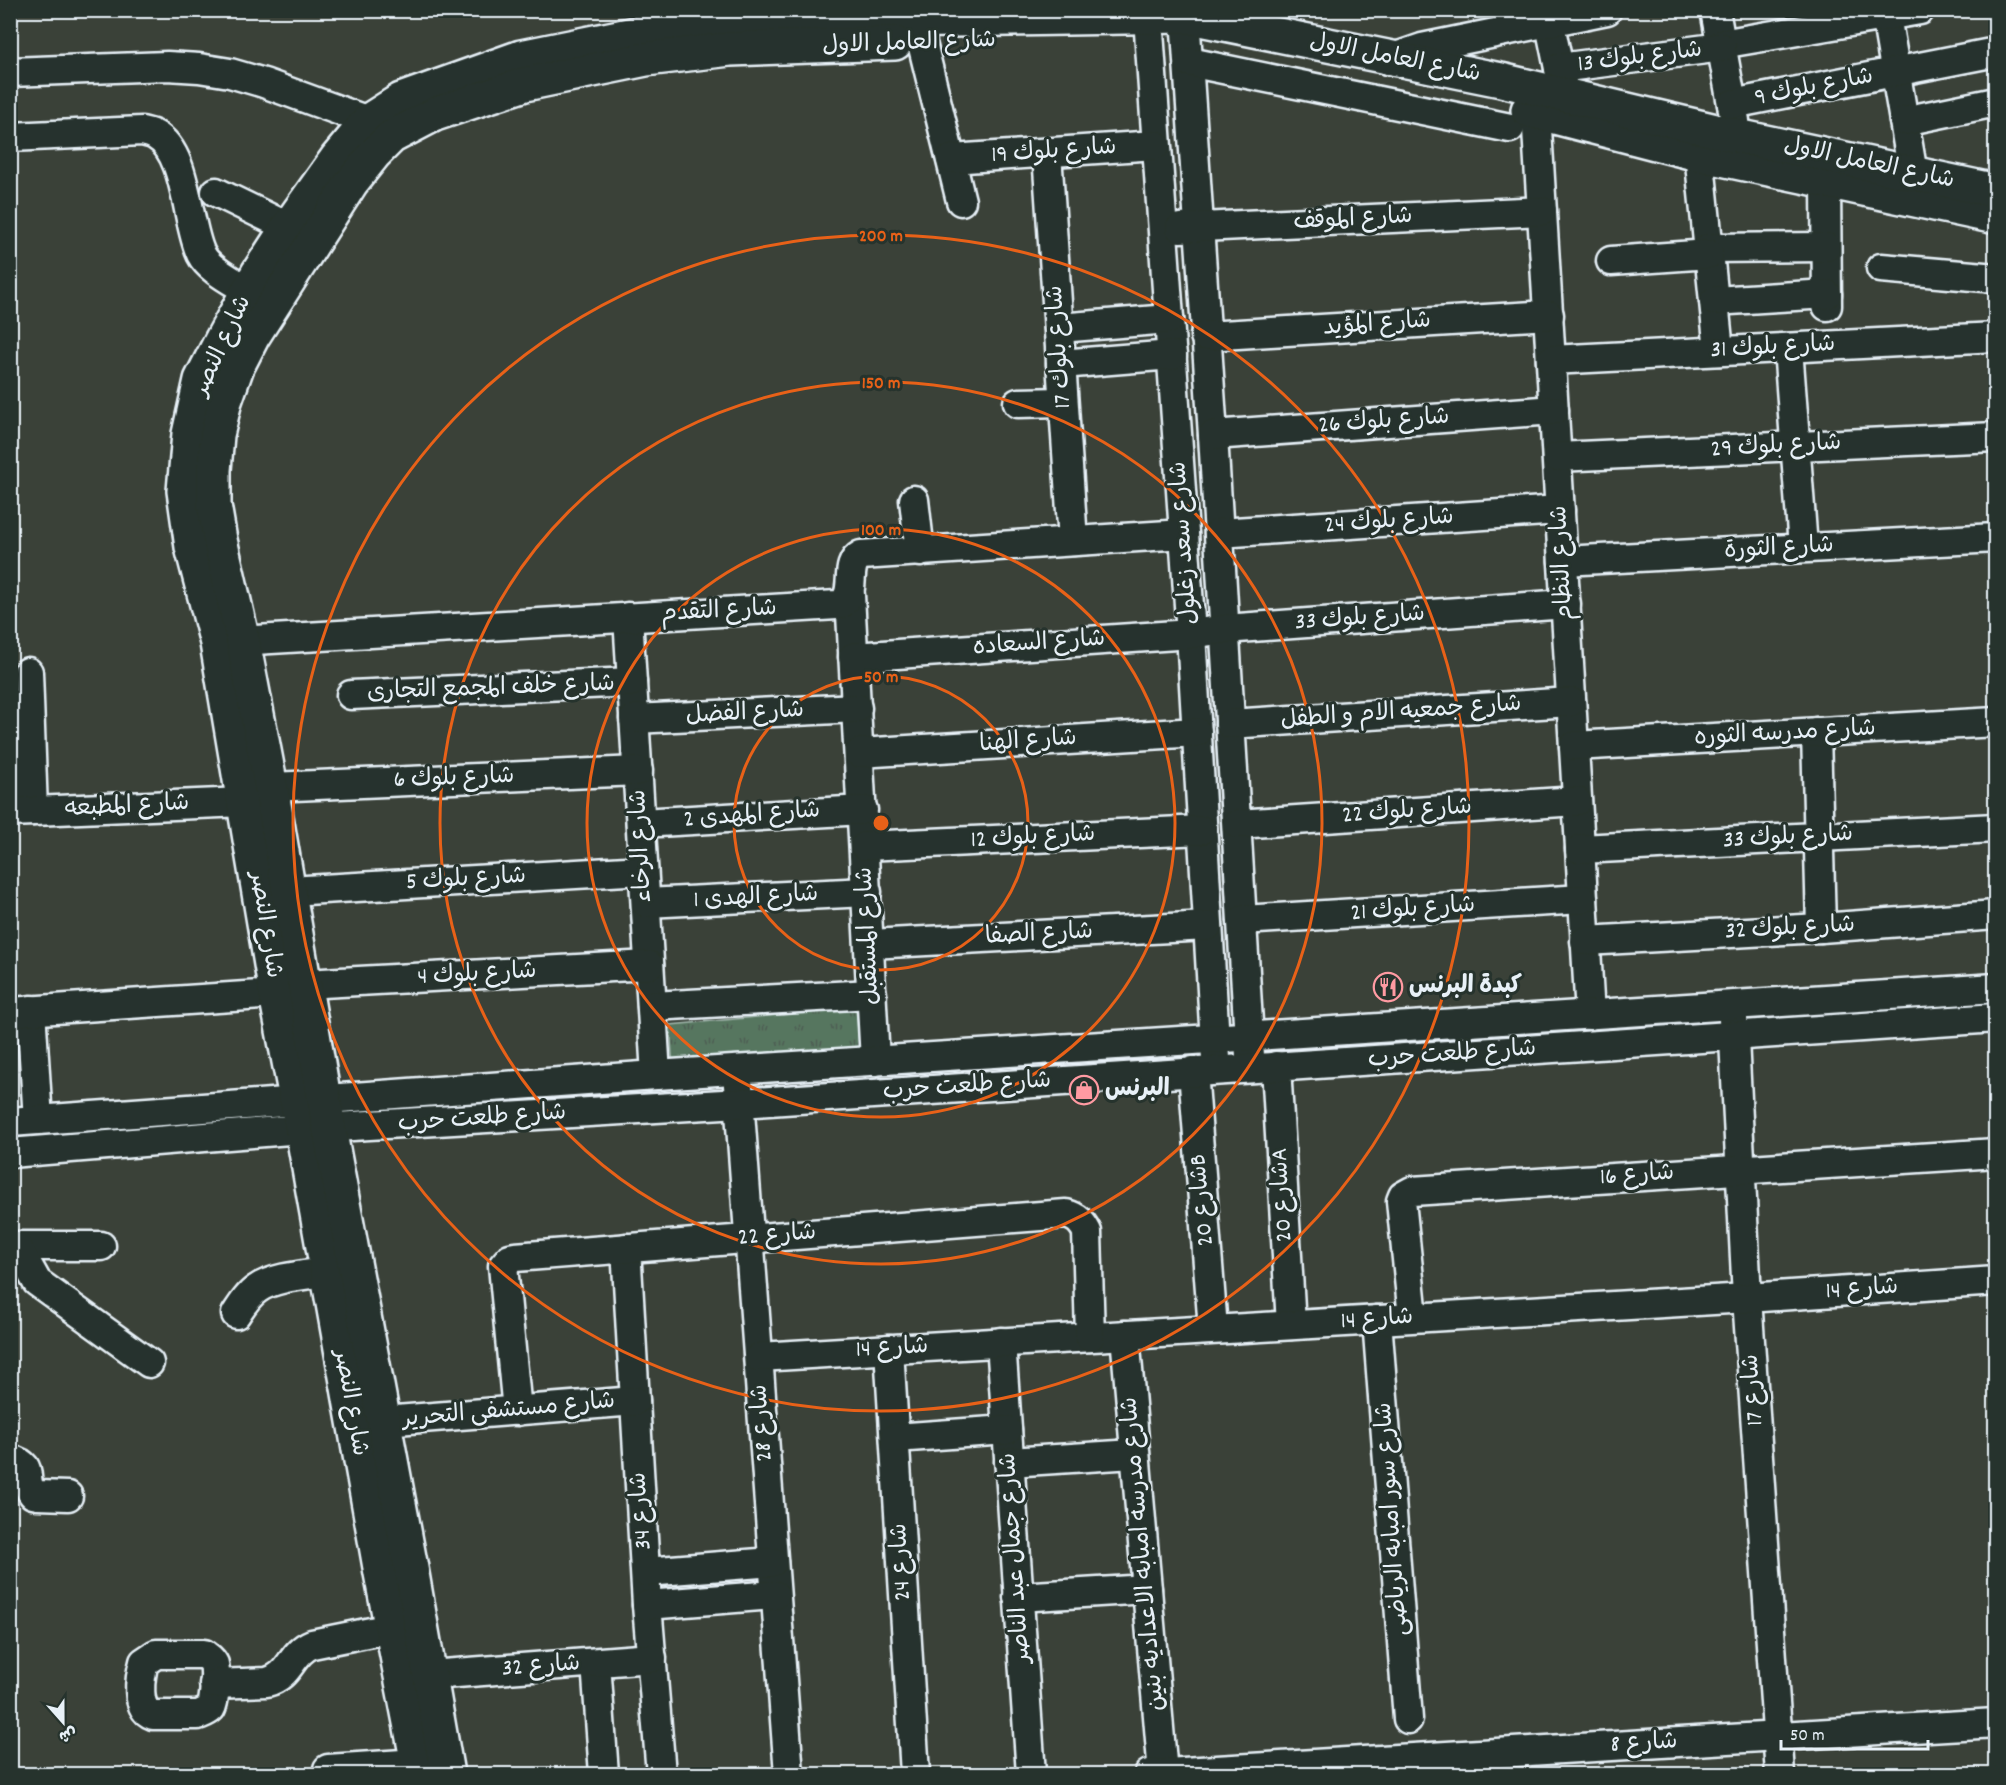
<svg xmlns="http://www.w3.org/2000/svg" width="2006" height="1785" font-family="Dekko,'Playpen Sans Arabic',sans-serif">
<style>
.grass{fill:url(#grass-tufts);stroke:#9fb4ab;stroke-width:1.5}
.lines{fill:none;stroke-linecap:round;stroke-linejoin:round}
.minor-casing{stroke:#e8f1f8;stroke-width:33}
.major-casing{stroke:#e8f1f8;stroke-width:38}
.minor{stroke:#26332d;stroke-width:28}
.major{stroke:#26332d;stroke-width:33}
.ring{fill:none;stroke:#e86118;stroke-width:3}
.labels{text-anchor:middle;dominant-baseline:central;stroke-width:6;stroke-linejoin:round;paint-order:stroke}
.street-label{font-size:24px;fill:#e8f1f8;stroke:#26332d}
.poi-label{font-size:24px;font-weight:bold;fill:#e8f1f8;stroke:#26332d;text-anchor:start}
.centre{fill:#e86118;stroke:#26332d;stroke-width:3}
.ring-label{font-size:18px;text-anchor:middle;font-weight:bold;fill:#e86118;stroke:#26332d;stroke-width:6;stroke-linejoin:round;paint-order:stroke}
</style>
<defs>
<pattern id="grass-tufts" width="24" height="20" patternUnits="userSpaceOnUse" patternTransform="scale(1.5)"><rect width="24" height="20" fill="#56765e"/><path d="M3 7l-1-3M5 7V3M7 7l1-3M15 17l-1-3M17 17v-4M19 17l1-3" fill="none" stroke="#4d5d53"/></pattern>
</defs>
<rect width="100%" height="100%" fill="#3a4138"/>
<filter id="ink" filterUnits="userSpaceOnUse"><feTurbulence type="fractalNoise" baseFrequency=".0167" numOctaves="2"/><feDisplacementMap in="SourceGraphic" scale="12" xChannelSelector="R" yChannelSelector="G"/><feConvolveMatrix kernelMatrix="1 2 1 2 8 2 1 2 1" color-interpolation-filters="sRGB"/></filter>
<g filter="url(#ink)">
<path class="grass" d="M 856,1008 L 860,1053 L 673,1068 L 670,1025 Z"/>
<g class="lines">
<g class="minor-casing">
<g id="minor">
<path d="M 1547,10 L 1563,88"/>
<path d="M 1715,10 L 1735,121"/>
<path d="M 1885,10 L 1913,174"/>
<path d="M 1185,16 L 1213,435 L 1250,1056"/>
<path d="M 1148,17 L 1191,634 L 1216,1059"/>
<path d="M 922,43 L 961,201"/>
<path d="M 1721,44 L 1920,10"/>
<path d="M 1387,60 L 1422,48 L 1607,10"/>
<path d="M 1189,62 L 1510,128"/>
<path d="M 1559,68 L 1722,47"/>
<path d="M 10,72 L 167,66 L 199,68 L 230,73 L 264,83 L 368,121"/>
<path d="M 1732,104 L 1996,52"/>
<path d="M 1536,112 L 1590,1015"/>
<path d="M 1904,121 L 1996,102"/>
<path d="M 1697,133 L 1719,351"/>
<path d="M 10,137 L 142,131 C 146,132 151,133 155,135 C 188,153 186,223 201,254 C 209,270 233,281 248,291"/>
<path d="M 1047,153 L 1073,541"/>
<path d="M 951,159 L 1156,145"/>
<path d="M 1826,181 L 1827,306"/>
<path d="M 216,192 L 288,227"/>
<path d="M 1180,228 L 1542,211"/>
<path d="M 1708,248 L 1826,247"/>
<path d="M 1611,261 L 1709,254"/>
<path d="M 1881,268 L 1996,278"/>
<path d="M 1714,301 L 1827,294"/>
<path d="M 1059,328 L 1169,319"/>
<path d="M 1205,336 L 1549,315"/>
<path d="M 1788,348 L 1803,547"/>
<path d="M 1551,360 L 1996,337"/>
<path d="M 1061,364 L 1172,355"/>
<path d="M 1018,403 L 1063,402"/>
<path d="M 1213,435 L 1554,410"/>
<path d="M 1557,457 L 1996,437"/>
<path d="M 914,500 L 920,552"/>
<path d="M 1219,533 L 1560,510"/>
<path d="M 1563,561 L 1996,538"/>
<path d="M 850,595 L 875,1061"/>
<path d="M 628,617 L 656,1075"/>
<path d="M 222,642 L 837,605 L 842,604 C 858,591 843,565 861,555 L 1184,534"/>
<path d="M 853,657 L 1191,634 L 1225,629 L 1566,604"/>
<path d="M 28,672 L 33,811"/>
<path d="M 351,695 L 632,682"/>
<path d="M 634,719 L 857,708"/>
<path d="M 1230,724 L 1571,702"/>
<path d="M 1816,732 L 1821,928"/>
<path d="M 1574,746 L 1996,722"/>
<path d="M 859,753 L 1197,732"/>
<path d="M 271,787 L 638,771"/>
<path d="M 10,812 L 244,802"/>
<path d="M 641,823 L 863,810"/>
<path d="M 1237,824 L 1577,801"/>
<path d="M 865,846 L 1202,830"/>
<path d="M 1580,849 L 1996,828"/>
<path d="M 289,891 L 643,870"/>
<path d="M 646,903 L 867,892"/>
<path d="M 1242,920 L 1583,899"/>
<path d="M 1585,941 L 1821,928 L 1996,915"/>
<path d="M 870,944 L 1208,926"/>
<path d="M 304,984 L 649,965"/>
<path d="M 652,1006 L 872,994"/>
<path d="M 31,1010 L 38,1120"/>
<path d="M 10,1012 L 276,994"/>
<path d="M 1733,1019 L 1747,1298 L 1780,1774"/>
<path d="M 1276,1066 L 1291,1325"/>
<path d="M 1193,1071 L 1213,1329"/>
<path d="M 738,1085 L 789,1774"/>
<path d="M 10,1122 L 656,1075 L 1996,988"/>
<path d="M 10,1153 L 302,1129 L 740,1103 L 1996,1018"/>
<path d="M 10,1246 L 101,1246"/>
<path d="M 17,1246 L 37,1282 L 149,1363"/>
<path d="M 626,1248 L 647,1605 L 661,1774"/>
<path d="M 236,1314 C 242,1305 248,1295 257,1289 C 273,1277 306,1275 326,1272"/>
<path d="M 1413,1317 L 1401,1201 L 1403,1196 L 1412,1191 L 1996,1153"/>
<path d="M 1377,1320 L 1408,1719"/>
<path d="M 1125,1335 L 1163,1774"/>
<path d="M 1001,1342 L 1031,1774"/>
<path d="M 889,1349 L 915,1774"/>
<path d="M 759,1357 L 1747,1298 L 1996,1281"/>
<path d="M 517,1411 L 503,1266 L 510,1258 L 515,1257 L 1066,1214 C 1077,1217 1082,1222 1087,1232 L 1090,1337"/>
<path d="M 384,1421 L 635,1401"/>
<path d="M 895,1438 L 1007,1430"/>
<path d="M 10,1459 C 37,1466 20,1478 33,1494 L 38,1495 L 68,1496"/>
<path d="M 1009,1462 L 1134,1454"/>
<path d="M 646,1572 L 773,1562"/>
<path d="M 1018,1597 L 1147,1589"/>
<path d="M 647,1605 L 775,1595"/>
<path d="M 156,1654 L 204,1654 C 208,1657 212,1659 214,1664 C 216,1671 215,1702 211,1708 C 207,1712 203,1713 198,1715 L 153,1715 C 135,1709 140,1677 144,1662 Z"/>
<path d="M 596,1663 L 604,1774"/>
<path d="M 430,1675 L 652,1658"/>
<path d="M 214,1684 L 267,1682 C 291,1676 290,1653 312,1644 L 391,1628"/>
<path d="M 328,1769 L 418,1763"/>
<path d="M 1149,1774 L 1996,1723"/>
</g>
</g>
<g class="major-casing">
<g id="major">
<path d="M 1528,110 L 1698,154 L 1996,217"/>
<path d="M 420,1774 L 381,1573 L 302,1129 L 276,994 L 217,643 L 192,547 L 184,491 L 189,434 L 201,380 L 222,339 L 258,273 L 288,227 L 337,158 L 368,121 L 401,100 L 521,57 L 639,33 L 720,24 L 1185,16 L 1501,80 L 1737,136 L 1996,191"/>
<path d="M 447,1774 L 411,1568 L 329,1128 L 271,787 L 243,641 L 220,540 L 214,505 L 214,470 L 217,435 L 225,401 L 237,367 L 253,336 L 351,183 L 375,153 L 391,137 L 435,114 L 525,84 L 646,59 L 730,49 L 895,43"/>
</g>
</g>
<use href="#minor" class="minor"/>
<use href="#major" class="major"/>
</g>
</g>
<g class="ring">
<circle cx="881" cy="823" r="147"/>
<circle cx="881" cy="823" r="294"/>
<circle cx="881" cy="823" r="441"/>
<circle cx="881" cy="823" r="588"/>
</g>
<defs>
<g id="restaurant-ring" transform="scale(1.5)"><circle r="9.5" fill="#26332d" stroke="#ff9aa2" stroke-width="1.5"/><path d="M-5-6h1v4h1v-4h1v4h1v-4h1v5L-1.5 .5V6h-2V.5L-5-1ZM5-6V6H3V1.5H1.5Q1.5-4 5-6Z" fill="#ff9aa2"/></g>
<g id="shop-ring" transform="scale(1.5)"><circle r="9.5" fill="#26332d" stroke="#ff9aa2" stroke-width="1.5"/><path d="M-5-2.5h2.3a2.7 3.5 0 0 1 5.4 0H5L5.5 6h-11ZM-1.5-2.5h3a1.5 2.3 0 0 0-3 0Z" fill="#ff9aa2"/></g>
</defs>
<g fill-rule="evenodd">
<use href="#restaurant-ring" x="1388" y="987"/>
<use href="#shop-ring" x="1084" y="1090"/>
</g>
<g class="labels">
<g class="street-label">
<text transform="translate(909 44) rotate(-2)">شارع العامل الاول</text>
<text transform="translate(1640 58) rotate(-7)">شارع بلوك 13</text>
<text transform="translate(1395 59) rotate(11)">شارع العامل الاول</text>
<text transform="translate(1814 88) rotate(-11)">شارع بلوك 9</text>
<text transform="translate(1054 152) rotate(-4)">شارع بلوك 19</text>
<text transform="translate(1869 164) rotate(12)">شارع العامل الاول</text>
<text transform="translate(1353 220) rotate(-3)">شارع الموقف</text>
<text transform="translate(1377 325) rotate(-4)">شارع المؤيد</text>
<text transform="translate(223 346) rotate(-65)">شارع النصر</text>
<text transform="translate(1060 347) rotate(-94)">شارع بلوك 17</text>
<text transform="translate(1773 348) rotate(-3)">شارع بلوك 31</text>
<text transform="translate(1384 422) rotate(-4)">شارع بلوك 26</text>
<text transform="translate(1776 447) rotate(-3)">شارع بلوك 29</text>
<text transform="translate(1389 522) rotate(-4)">شارع بلوك 24</text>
<text transform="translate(1185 543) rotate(-94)">شارع سعد زغلول</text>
<text transform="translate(1779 549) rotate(-3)">شارع الثورة</text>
<text transform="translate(1563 563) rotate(-93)">شارع النظام</text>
<text transform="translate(719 612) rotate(-3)">شارع التقدم</text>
<text transform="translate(1360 619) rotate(-4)">شارع بلوك 33</text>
<text transform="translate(1039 644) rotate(-4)">شارع السعاده</text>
<text transform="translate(491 689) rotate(-2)">شارع خلف المجمع التجارى</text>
<text transform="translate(1401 713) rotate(-4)">شارع جمعيه الام و الطفل</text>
<text transform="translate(745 714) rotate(-3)">شارع الفضل</text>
<text transform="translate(1785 734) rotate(-3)">شارع مدرسه الثوره</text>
<text transform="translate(1028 742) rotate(-4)">شارع الهنا</text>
<text transform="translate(454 779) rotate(-2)">شارع بلوك 6</text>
<text transform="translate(127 807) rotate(-3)">شارع المطبعه</text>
<text transform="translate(1407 812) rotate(-4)">شارع بلوك 22</text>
<text transform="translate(752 816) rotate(-4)">شارع المهدى 2</text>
<text transform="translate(1033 838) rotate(-3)">شارع بلوك 12</text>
<text transform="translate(1788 838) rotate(-3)">شارع بلوك 33</text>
<text transform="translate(642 846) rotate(-93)">شارع الرخاء</text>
<text transform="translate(466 880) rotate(-3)">شارع بلوك 5</text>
<text transform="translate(756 898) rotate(-3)">شارع الهدى 1</text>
<text transform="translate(1413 910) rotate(-4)">شارع بلوك 21</text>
<text transform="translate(265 925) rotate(81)">شارع النصر</text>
<text transform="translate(1790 929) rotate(-3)">شارع بلوك 32</text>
<text transform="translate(1039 935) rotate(-3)">شارع الصفا</text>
<text transform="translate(869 936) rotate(-93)">شارع المستقبل</text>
<text transform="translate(477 975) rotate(-3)">شارع بلوك 4</text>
<text transform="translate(1452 1055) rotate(-4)">شارع طلعت حرب</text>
<text transform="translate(967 1087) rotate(-4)">شارع طلعت حرب</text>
<text transform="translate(482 1119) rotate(-4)">شارع طلعت حرب</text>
<text transform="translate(1637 1176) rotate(-4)">شارع 16</text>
<text transform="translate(1283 1195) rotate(-93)">شارع 20A</text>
<text transform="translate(1203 1200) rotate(-95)">شارع 20B</text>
<text transform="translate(777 1236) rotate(-4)">شارع 22</text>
<text transform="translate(1862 1290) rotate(-4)">شارع 14</text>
<text transform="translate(1377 1320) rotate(-4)">شارع 14</text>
<text transform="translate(892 1349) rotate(-3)">شارع 14</text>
<text transform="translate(1754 1390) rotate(-94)">شارع 17</text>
<text transform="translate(350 1403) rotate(80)">شارع النصر</text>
<text transform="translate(509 1411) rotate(-5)">شارع مستشفى التحرير</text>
<text transform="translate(763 1423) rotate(-94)">شارع 28</text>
<text transform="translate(642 1511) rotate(-94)">شارع 34</text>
<text transform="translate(1393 1519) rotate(-94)">شارع سور امبابه الرياضى</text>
<text transform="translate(1144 1554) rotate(-95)">شارع مدرسه امبابه الاعداديه بنين</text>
<text transform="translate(1016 1558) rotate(-94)">شارع جمال عبد الناصر</text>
<text transform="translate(902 1562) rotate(-93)">شارع 24</text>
<text transform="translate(541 1667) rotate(-4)">شارع 32</text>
<text transform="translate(1644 1744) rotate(-3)">شارع 8</text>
</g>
<g class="poi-label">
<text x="1409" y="987">كبدة البرنس</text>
<text x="1105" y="1090">البرنس</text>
</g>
</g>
<circle cx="881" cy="823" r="9" class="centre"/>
<g class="ring-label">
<text x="881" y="241">200 m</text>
<text x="881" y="388">150 m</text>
<text x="881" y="535">100 m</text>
<text x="881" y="682">50 m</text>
</g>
<rect width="2006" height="1785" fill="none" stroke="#26332d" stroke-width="36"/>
<rect x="18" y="18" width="1970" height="1749" fill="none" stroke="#e8f1f8" stroke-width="2" filter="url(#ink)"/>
<g transform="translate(63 1722) rotate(159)" stroke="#26332d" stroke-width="4.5" paint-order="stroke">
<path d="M0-4.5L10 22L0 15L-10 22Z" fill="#e8f1f8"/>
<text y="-9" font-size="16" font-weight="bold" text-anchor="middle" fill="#e8f1f8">ش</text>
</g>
<path d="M1781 1740v9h147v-9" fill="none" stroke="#e8f1f8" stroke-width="3"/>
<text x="1790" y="1740" font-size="18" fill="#e8f1f8" stroke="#26332d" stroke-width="4.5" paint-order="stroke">50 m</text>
</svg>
